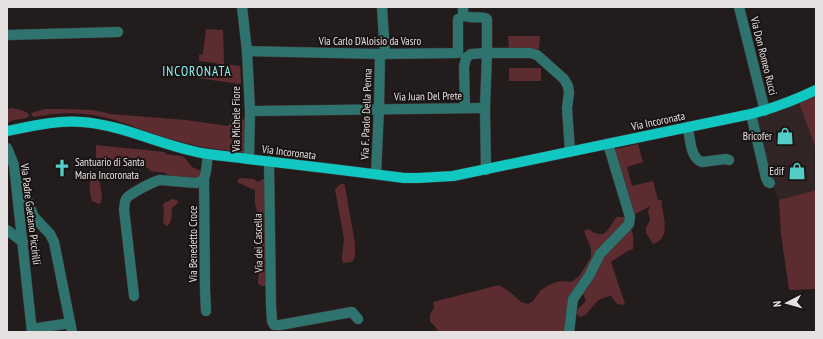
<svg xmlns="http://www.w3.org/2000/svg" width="823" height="339" font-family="'PT Sans Narrow',sans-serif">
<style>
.built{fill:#312424}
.green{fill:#5d2c31}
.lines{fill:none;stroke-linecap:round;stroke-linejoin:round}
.minor-casing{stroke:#3e3838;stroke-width:11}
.major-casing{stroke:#3e3838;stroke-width:11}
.minor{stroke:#2f736f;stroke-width:10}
.major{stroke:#10c8c1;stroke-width:10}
.labels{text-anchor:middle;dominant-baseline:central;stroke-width:4;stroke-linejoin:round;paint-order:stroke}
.street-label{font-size:11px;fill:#e6e1e1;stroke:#1a1314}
.poi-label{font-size:11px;fill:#e6e1e1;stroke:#1a1314;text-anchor:end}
.quarter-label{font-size:13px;letter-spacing:1px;fill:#8af5ef;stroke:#1a1314}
</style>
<rect width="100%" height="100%" fill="#231c1d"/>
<path class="built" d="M 800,100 L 800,106 L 816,149 L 816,190 L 779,200 L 770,180 L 756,117 Z"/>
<g class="green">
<path d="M 206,29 L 223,30 L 224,64 L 240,66 L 241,84 L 197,78 L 197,75 L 208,76 L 208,73 L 217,74 L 217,63 L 199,61 L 199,55 L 203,54 Z"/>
<path d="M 508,36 L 540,36 L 539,49 L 509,49 Z"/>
<rect x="509" y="68" width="32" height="13"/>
<path d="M 816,93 L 816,149 L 800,106 L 800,100 Z"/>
<path d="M 11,108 L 21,110 L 28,113 L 29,116 L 27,118 L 14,120 L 7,123 L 7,109 Z"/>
<path d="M 45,109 L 61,109 L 93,110 L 111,114 L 186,120 L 228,126 L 231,120 L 238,117 L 243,119 L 245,122 L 246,154 C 234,151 222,150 209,148 C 196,146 183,142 170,139 C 147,133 126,122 103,117 C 78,111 57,113 33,117 L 31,113 Z"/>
<path d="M 638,144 L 643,162 L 627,167 L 632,186 L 653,181 L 658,200 L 661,200 L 663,202 L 661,203 C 664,217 671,239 653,244 L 646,233 L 646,228 L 650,220 L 648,211 L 650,206 L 632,216 L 611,150 Z"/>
<path d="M 96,145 L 165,152 L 165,154 L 181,156 L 185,158 L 192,167 L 199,170 L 203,169 L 202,179 L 170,176 L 165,173 L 150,171 L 148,168 L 96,162 Z"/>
<path d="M 94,172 L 96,172 L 98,174 L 102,196 L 101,202 L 99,204 L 92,201 C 89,191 88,181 94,172 Z"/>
<path d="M 240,178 L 253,179 L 258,182 L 263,179 L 266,179 L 267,286 L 262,286 L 258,284 L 260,248 L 258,214 L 255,204 L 255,190 C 250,189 244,184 238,183 L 238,180 Z"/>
<path d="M 341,184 L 344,184 L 345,186 L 355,244 L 355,255 L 354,260 L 351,262 L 343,263 L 342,258 L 344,238 L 335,190 L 338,186 Z"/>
<path d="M 816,190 L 816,289 L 789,290 L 781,234 L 779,200 Z"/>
<path d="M 172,199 L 177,200 L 178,203 L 172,208 C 171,215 173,221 167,226 L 165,225 L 163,223 L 164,213 L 163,205 L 165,202 L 169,201 Z"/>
<path d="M 617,217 L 627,217 L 580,287 L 568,332 L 549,332 L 546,331 L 540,332 L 438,332 L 435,326 L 430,322 L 430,314 L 434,308 L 433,302 L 499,285 L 510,292 L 521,302 L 528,304 L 533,301 L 541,290 L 549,285 L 556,282 L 563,281 L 570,282 L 573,281 L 580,275 L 591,257 L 591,249 L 584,231 L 587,229 C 591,230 595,234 599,234 C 607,236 612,222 617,217 Z"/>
<path d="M 628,226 C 635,232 633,240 633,249 L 626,252 L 611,262 L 625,304 C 617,307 615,301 611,296 C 604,297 598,299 594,305 C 588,311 589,314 580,317 L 576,313 L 576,311 L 586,301 L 582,291 L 596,263 Z"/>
</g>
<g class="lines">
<g class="minor-casing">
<g id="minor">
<path d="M 242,7 L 247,51 L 250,111 L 249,159"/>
<path d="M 382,7 L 385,54"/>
<path d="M 463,7 L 463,15 C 470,20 480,15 487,19 L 487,53 L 485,108 L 486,170"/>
<path d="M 739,7 L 765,111"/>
<path d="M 7,35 L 118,32"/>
<path d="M 247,51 L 380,54 L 458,53 L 458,19"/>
<path d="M 465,108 L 464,67 L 466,58 L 471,54 L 487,53 L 530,53 L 537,55 L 564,79 L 568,86 L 569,93 L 567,108 L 570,152"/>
<path d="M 250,111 L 485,108"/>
<path d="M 751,114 L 766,178 L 768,182 L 770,183"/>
<path d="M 688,127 C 690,138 690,158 702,162 L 726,159 L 729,160"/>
<path d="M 7,148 L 14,165 L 32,332"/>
<path d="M 269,161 L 271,305 L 272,321 L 274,325 L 280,325 L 352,312 L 358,319"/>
<path d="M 376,174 L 379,109 L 380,54"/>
<path d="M 204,178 L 205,289 L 206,311"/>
<path d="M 19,179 L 34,217 L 50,234 L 54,242 L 72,332"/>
<path d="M 7,230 L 23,242"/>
<path d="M 134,296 L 124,209 C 125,206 124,202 126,199 C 129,194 154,181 160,180 L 196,183 C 199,182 203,181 204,178 C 207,172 207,160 208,154"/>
<path d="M 32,329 L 70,323"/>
<path d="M 569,332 L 573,299 L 589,276 L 600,254 L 629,224 L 630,217 L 608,144"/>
</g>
</g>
<g class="major-casing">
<path id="major" d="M 7,131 C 32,126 57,120 82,122 C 125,125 166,148 208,154 C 221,156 235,157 248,159 C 300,165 352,171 404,178 L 418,178 L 453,176 L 751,114 C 774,108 795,100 816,90"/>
</g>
<use href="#minor" class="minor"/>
<use href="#major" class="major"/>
</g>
<defs>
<g id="shop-bare" transform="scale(1.38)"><path d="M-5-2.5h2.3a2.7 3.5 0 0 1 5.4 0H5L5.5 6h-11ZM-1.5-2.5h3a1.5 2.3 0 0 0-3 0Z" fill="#54cdc7" stroke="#1a1314" stroke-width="2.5" paint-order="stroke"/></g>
<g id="church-bare" transform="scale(1.38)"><path d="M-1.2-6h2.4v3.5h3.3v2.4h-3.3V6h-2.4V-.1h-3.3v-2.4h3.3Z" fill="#54cdc7" stroke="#1a1314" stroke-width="2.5" paint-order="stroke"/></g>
</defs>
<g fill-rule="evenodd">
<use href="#shop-bare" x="785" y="136"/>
<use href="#church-bare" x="62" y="168"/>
<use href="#shop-bare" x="797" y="171"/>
</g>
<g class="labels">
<g class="street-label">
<text x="370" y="41">Via Carlo D'Aloisio da Vasro</text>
<text transform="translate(764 56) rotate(76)">Via Don Romeo Rucci</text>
<text transform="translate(428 96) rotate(-1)">Via Juan Del Prete</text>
<text transform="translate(366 114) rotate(-88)">Via F. Paolo Della Penna</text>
<text transform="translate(236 119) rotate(-90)">Via Michele Fiore</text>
<text transform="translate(658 121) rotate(-12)">Via Incoronata</text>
<text transform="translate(289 152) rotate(7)">Via Incoronata</text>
<text transform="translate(31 214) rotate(83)">Via Padre Gaetano Piccirilli</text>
<text transform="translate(258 243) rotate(-91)">Via dei Cascella</text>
<text transform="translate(193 244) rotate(-90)">Via Benedetto Croce</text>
</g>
<g class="poi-label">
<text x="772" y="136">Bricofer</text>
<text x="75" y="162" text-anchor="start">Santuario di Santa<tspan x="75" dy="13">Maria Incoronata</tspan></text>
<text x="784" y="171">Edif</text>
</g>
<g class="quarter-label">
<text x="197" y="71">INCORONATA</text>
</g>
</g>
<rect width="823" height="339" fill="none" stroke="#e6e1e1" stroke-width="16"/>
<g transform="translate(787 303) rotate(264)" stroke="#1a1314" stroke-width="3" paint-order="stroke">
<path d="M0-3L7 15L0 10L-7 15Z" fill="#e6e1e1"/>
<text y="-6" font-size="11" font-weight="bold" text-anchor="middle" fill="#e6e1e1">N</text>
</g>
</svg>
